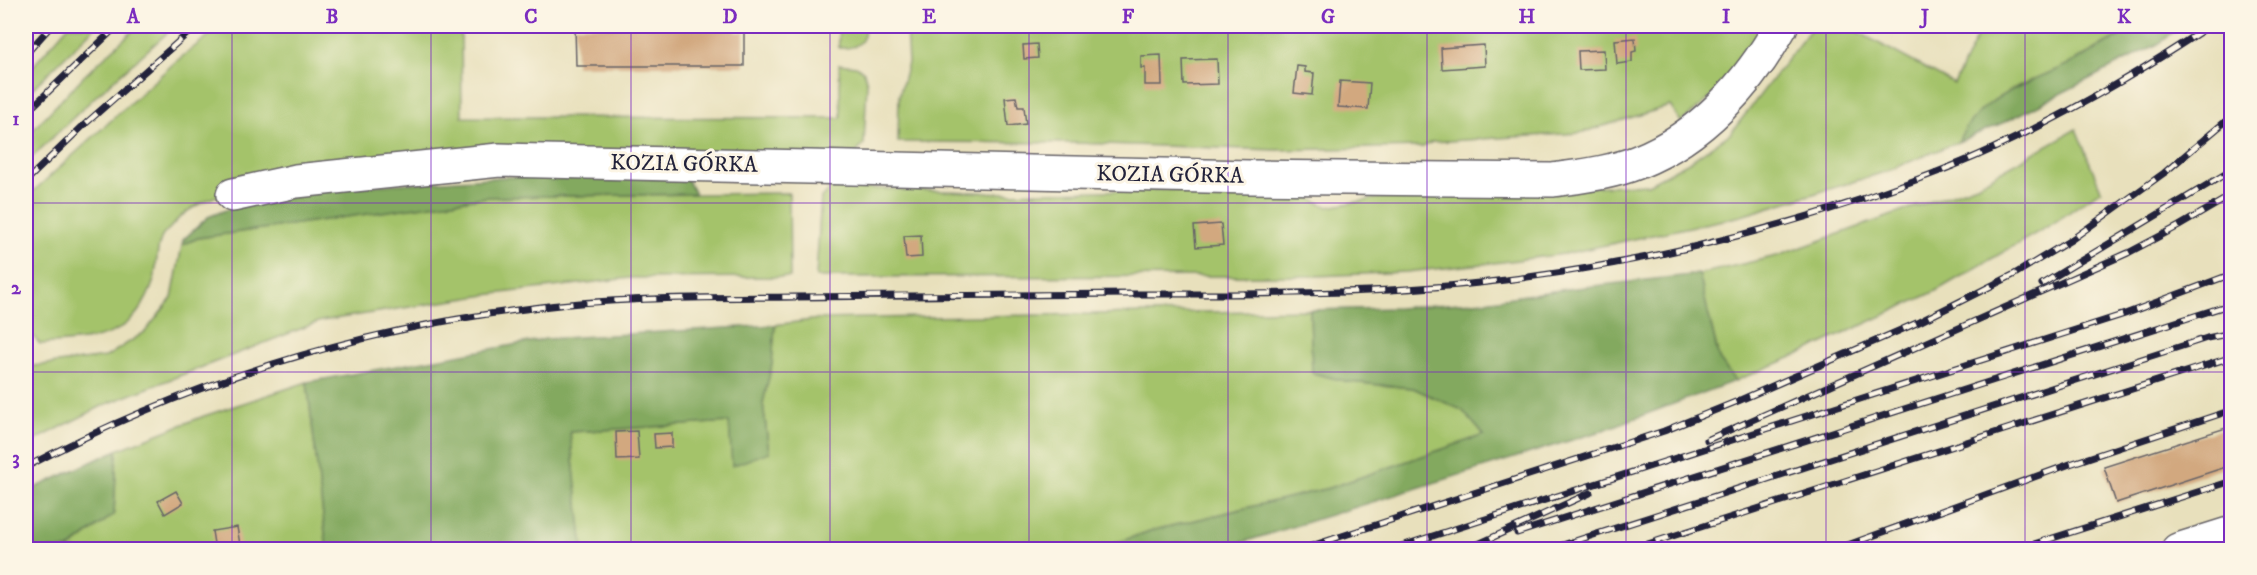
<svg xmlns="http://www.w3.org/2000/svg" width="2257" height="575" font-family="'IM FELL DW Pica',serif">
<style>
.green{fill:#a4c36a;stroke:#637252;stroke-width:1.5}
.forest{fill:#83a95e;stroke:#52664c;stroke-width:1.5}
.building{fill:#d2a87f}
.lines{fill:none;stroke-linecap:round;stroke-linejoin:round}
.minor-casing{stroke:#676468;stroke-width:36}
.minor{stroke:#fff;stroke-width:33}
.rail-casing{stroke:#22223b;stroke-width:7}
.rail{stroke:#fcf5e5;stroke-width:4.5;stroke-dasharray:14;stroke-linecap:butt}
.grid{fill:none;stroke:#7b2cbf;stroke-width:1.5;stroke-opacity:0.55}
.labels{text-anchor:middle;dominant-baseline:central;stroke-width:6;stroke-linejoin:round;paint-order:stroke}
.street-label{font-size:22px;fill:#22223b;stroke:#fcf5e5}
.neatline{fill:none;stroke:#7b2cbf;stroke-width:2}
.grid-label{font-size:20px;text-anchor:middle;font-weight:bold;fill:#7b2cbf}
</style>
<rect width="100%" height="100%" fill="#fcf5e5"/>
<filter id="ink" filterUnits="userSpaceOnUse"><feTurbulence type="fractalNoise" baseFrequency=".0167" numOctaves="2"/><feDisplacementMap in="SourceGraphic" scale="12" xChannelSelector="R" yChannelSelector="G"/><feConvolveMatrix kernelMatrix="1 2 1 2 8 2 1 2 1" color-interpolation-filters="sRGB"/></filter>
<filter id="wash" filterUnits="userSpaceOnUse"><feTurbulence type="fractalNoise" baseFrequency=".008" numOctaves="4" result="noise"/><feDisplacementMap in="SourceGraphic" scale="24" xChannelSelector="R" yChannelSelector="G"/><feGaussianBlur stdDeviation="1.35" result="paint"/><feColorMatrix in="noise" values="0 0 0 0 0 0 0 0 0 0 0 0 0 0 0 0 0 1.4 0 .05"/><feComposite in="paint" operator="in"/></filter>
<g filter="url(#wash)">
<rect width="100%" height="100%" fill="#e8e0bc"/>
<g class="green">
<path d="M 68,26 L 96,26 L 26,95 L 26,74 Z"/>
<path d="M 138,26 L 175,26 L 97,95 L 26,163 L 26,137 L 84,76 Z"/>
<path d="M 221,26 L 461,26 L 462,117 L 841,118 L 839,64 L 856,66 L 864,72 L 867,83 L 864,144 L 856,153 L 245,185 C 218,196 188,204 170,228 C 167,231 162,235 161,239 C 156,250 157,267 154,280 C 134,341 95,340 40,344 L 26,329 L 26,198 L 174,63 Z"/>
<path d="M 838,26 L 864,26 C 867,43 855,49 839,48 Z"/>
<path d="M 906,26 L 1766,26 L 1724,87 L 1681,122 L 1670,106 L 1580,133 L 1432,142 L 1423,147 L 1277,150 L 1075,143 L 898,142 L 899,96 L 908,63 Z"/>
<path d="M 1813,26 L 1847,26 L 1954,84 L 1982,26 L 2136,26 L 2066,66 L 2018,86 L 1994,100 L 1962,134 L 1958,142 L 1885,172 L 1741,216 L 1564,254 L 1502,262 L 1406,272 L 1316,276 L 816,277 L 821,197 L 833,187 L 1003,193 L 1287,187 L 1328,207 L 1400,194 L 1509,191 L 1648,184 L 1689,162 L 1731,133 Z"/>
<path d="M 2076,129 L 2101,190 L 2052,224 L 1934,292 L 1795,356 L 1735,381 L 1719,359 L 1699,274 L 1777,256 L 1977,185 Z"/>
<path d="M 789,193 L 790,277 L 630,278 L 493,294 L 321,321 L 104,405 L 26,445 L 26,367 L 106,357 L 145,332 L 172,298 L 182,245 L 198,238 L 487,197 Z"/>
<path d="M 1310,310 L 1312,373 L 1349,382 L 1413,388 L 1462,410 L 1484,435 L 1329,488 L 1150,531 L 1099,549 L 583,550 L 570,432 L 730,422 L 769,452 L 763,403 L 772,364 L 775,325 L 819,319 Z"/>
<path d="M 307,382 L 327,549 L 68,550 L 114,514 L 117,450 L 204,416 Z"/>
</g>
<g class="forest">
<path d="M 2136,26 L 2183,26 L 2158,44 L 2007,121 L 1958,142 C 1977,98 2025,85 2064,66 C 2089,55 2113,40 2136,26 Z"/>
<path d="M 650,176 L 687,179 L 695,194 L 487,197 L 198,238 L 182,245 L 183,240 L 208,217 L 231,208 L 335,188 L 505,177 Z"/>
<path d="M 1699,274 L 1719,359 L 1735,381 L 1601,431 L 1221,549 L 1099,549 L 1150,531 L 1329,488 L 1484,435 L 1462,410 L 1413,388 L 1349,382 L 1312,373 L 1310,310 L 1398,308 L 1485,301 L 1567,289 Z"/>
<path d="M 775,325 L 772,364 L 763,403 L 769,452 L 732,466 L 729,422 L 570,432 L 583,549 L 327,549 L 307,382 L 546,339 Z"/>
<path d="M 117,450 L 114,514 L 68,549 L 26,549 L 26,492 Z"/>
</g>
<g id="blocks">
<g class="building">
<path d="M 575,26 L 736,26 L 736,32 L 744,32 L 744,66 L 576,66 Z"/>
<path d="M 1635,38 L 1636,51 L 1632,52 L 1632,62 L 1617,64 L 1615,40 Z"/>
<path d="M 1037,44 L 1038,58 L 1024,59 L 1023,45 Z"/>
<path d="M 1484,45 L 1485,66 L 1442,69 L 1441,48 Z"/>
<path d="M 1604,50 L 1605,69 L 1579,70 L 1578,51 Z"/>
<path d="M 1161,55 L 1162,85 L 1145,85 L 1145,68 L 1141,68 L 1141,56 Z"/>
<path d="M 1217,59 L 1218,84 L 1184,85 L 1183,60 Z"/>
<path d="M 1297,66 L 1305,67 L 1305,72 L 1314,73 L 1312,95 L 1294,93 Z"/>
<path d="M 1340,81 L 1370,83 L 1368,109 L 1338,107 Z"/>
<path d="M 1016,97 L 1018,107 L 1024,107 L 1026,124 L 1008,126 L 1005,98 Z"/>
<path d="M 1221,224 L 1223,245 L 1196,247 L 1194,226 Z"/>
<path d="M 921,235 L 922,257 L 906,258 L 904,236 Z"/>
<path d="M 2232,426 L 2232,465 L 2116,503 L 2104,467 Z"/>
<path d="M 637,431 L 639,459 L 617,460 L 616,432 Z"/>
<path d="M 672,433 L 672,447 L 655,448 L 654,434 Z"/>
<path d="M 176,491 L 183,503 L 165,514 L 158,501 Z"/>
<path d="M 237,527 L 241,550 L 215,550 L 212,531 Z"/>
</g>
</g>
</g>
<g filter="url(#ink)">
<use href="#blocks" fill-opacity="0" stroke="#676468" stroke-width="1.5"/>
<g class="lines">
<g class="minor-casing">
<g id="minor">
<path d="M 233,195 L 296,181 L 499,160 L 1250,177 L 1553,180 C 1581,176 1611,173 1638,162 C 1701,137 1749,84 1781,26"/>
<path d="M 2178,550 L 2232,533"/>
</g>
</g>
<use href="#minor" class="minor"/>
<g class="rail-casing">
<g id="rail">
<path d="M 26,54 L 51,26"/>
<path d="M 26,113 L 117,26"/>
<path d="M 26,181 L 84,125 L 196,26"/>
<path d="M 2042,284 L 2232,170"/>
<path d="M 1707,440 L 2128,253 L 2179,226 L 2232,195"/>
<path d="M 26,467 C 183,384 356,329 533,308 C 620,297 707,298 794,297 C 908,295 1022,295 1135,294 C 1253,294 1371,295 1488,282 C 1616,268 1743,239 1865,198 C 1908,183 1951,168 1992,149 C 2068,114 2140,72 2209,26"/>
<path d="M 1517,533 L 2232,304"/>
<path d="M 1299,550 L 1664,431 L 1738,401 L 1919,322 L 2013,275 L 2071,240 L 2164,173 L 2232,116"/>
<path d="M 1389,550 L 2125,314 L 2232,274"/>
<path d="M 1465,550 L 1590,493"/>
<path d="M 1547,550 L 2207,338 L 2232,333"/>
<path d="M 1629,550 L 2232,357"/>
<path d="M 1834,550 L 2070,464 L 2232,410"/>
<path d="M 2015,550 L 2232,481"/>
</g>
</g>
<use href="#rail" class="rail"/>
</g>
</g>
<path class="grid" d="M 232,26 L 232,550M 431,26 L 431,550M 631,26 L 631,550M 830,26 L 830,550M 1029,26 L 1029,550M 1228,26 L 1228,550M 1427,26 L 1427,550M 1626,26 L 1626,550M 1826,26 L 1826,550M 2025,26 L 2025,550M 26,203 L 2232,203M 26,372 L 2232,372"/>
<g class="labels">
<g class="street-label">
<text transform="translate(684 164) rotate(1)">KOZIA GÓRKA</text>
<text transform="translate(1170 175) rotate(1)">KOZIA GÓRKA</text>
</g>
</g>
<rect width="2257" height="575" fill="none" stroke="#fcf5e5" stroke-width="66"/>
<rect x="33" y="33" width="2191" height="509" class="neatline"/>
<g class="grid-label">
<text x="133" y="23">A</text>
<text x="332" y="23">B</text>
<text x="531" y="23">C</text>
<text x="730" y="23">D</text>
<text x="929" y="23">E</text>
<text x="1128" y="23">F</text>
<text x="1328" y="23">G</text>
<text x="1527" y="23">H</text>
<text x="1726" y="23">I</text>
<text x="1925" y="23">J</text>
<text x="2124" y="23">K</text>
<text x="16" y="125">1</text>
<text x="16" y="294">2</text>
<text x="16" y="464">3</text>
</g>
</svg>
